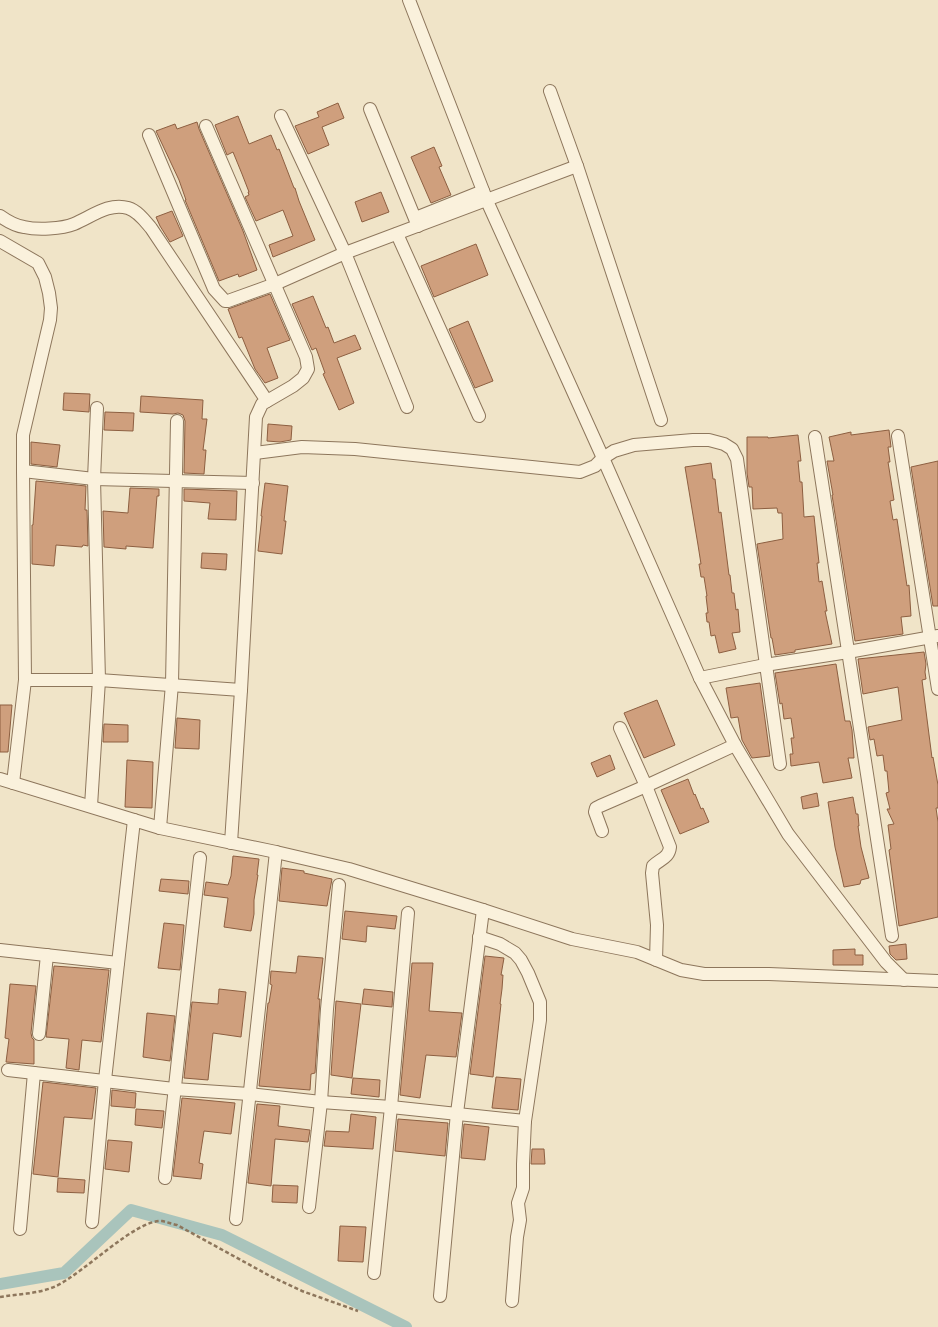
<svg xmlns="http://www.w3.org/2000/svg" width="938" height="1327" font-family="'Crimson Pro',serif">
<style>
.lines{fill:none;stroke-linecap:round;stroke-linejoin:round}
.canal{stroke:#a9c4bc;stroke-width:12}
.building{fill:#cf9f7d;stroke:#8d5f41}
.street-casing{stroke:#8d765c;stroke-width:14}
.path{stroke:#8d765c;stroke-width:2.5;stroke-dasharray:4 2.5;stroke-linecap:butt}
.street{stroke:#faf1dc;stroke-width:12}
</style>
<rect width="100%" height="100%" fill="#f0e4c8"/>
<g class="lines">
<path class="canal" d="M 0,1284 L 64,1273 L 131,1210 L 222,1235 L 406,1327"/>
</g>
<g class="building">
<path d="M 338,103 L 344,118 L 322,127 L 329,145 L 308,154 L 295,126 L 319,117 L 317,112 Z"/>
<path d="M 238,116 L 249,144 L 271,135 L 277,150 L 279,149 L 294,188 L 295,188 L 299,201 L 315,240 L 273,257 L 269,245 L 293,236 L 283,210 L 256,221 L 245,197 L 249,195 L 248,192 L 249,192 L 242,174 L 233,152 L 227,155 L 215,125 Z"/>
<path d="M 197,122 L 199,129 L 243,231 L 257,270 L 239,277 L 238,274 L 219,281 L 185,200 L 186,200 L 179,180 L 156,131 L 175,124 L 177,129 Z"/>
<path d="M 434,147 L 442,166 L 439,167 L 451,195 L 431,203 L 411,157 Z"/>
<path d="M 381,192 L 389,212 L 362,222 L 355,202 Z"/>
<path d="M 172,211 L 183,236 L 170,242 L 160,226 L 156,217 Z"/>
<path d="M 476,244 L 488,275 L 434,297 L 421,266 Z"/>
<path d="M 270,294 L 290,340 L 267,348 L 278,378 L 265,383 L 255,369 L 242,337 L 239,338 L 228,309 Z"/>
<path d="M 313,296 L 326,328 L 328,327 L 334,343 L 355,335 L 361,349 L 337,358 L 354,403 L 339,410 L 323,374 L 325,373 L 316,348 L 312,350 L 292,304 Z"/>
<path d="M 468,321 L 493,381 L 475,388 L 449,329 Z"/>
<path d="M 64,393 L 90,394 L 89,412 L 63,410 Z"/>
<path d="M 141,396 L 203,400 L 202,419 L 207,419 L 203,450 L 206,450 L 204,474 L 184,473 L 185,421 L 183,415 L 178,413 L 173,414 L 140,412 Z"/>
<path d="M 105,412 L 134,413 L 133,431 L 104,430 Z"/>
<path d="M 268,424 L 292,426 L 291,440 L 280,442 L 267,441 Z"/>
<path d="M 889,430 L 891,447 L 888,447 L 890,462 L 888,462 L 894,500 L 890,501 L 893,520 L 897,519 L 907,586 L 909,585 L 911,616 L 901,617 L 903,634 L 855,641 L 832,495 L 833,495 L 827,461 L 834,461 L 829,437 L 851,432 L 851,435 Z"/>
<path d="M 798,435 L 801,461 L 798,461 L 800,482 L 802,482 L 804,517 L 814,516 L 819,563 L 817,563 L 819,582 L 822,581 L 827,611 L 825,611 L 832,644 L 795,650 L 795,652 L 775,655 L 772,638 L 771,638 L 757,544 L 783,539 L 782,513 L 778,513 L 777,508 L 753,509 L 752,487 L 749,487 L 747,473 L 747,437 L 768,437 L 768,438 Z"/>
<path d="M 31,442 L 60,445 L 57,467 L 31,464 Z"/>
<path d="M 938,461 L 938,606 L 933,606 L 911,467 Z"/>
<path d="M 711,463 L 713,479 L 715,479 L 719,513 L 721,512 L 729,575 L 730,575 L 732,593 L 734,593 L 736,610 L 738,609 L 740,632 L 732,633 L 736,649 L 719,653 L 715,635 L 711,636 L 709,622 L 707,622 L 706,613 L 708,613 L 706,596 L 707,596 L 704,577 L 701,577 L 699,564 L 701,564 L 698,545 L 685,467 Z"/>
<path d="M 36,481 L 86,486 L 85,510 L 87,510 L 88,546 L 83,545 L 82,547 L 56,545 L 54,566 L 32,564 L 32,525 L 33,525 Z"/>
<path d="M 265,483 L 288,486 L 284,521 L 286,521 L 282,554 L 258,551 L 262,516 L 261,516 Z"/>
<path d="M 130,488 L 159,489 L 159,496 L 157,496 L 153,548 L 126,546 L 126,549 L 104,547 L 103,511 L 128,513 Z"/>
<path d="M 184,489 L 237,491 L 236,520 L 208,519 L 210,503 L 184,501 Z"/>
<path d="M 202,553 L 227,554 L 226,570 L 201,568 Z"/>
<path d="M 924,652 L 926,664 L 925,672 L 926,679 L 922,680 L 932,758 L 933,757 L 938,785 L 938,808 L 936,808 L 938,822 L 938,917 L 899,926 L 889,850 L 891,849 L 888,825 L 894,824 L 887,809 L 890,809 L 886,793 L 889,792 L 887,771 L 885,771 L 883,755 L 877,756 L 874,739 L 870,740 L 868,727 L 902,720 L 898,687 L 863,694 L 858,659 Z"/>
<path d="M 836,664 L 845,721 L 850,721 L 852,730 L 854,758 L 848,758 L 852,778 L 823,783 L 819,762 L 791,766 L 790,754 L 793,754 L 791,738 L 794,738 L 791,718 L 784,719 L 782,703 L 780,704 L 775,673 Z"/>
<path d="M 760,683 L 770,756 L 752,758 L 742,740 L 738,717 L 731,718 L 726,688 Z"/>
<path d="M 657,700 L 675,745 L 644,758 L 624,713 Z"/>
<path d="M 0,705 L 12,705 L 8,752 L 0,752 Z"/>
<path d="M 177,718 L 200,720 L 199,749 L 175,748 Z"/>
<path d="M 104,724 L 128,725 L 128,742 L 103,742 Z"/>
<path d="M 610,755 L 615,769 L 597,777 L 591,763 Z"/>
<path d="M 127,760 L 153,762 L 152,808 L 125,807 Z"/>
<path d="M 688,779 L 694,795 L 695,794 L 701,809 L 703,808 L 709,822 L 680,834 L 661,790 Z"/>
<path d="M 817,793 L 819,806 L 803,809 L 801,797 Z"/>
<path d="M 853,797 L 856,814 L 858,814 L 859,826 L 858,826 L 861,847 L 869,878 L 861,880 L 860,884 L 844,887 L 835,847 L 828,802 Z"/>
<path d="M 233,856 L 259,859 L 257,875 L 258,875 L 254,900 L 254,914 L 251,931 L 224,927 L 228,898 L 204,895 L 206,882 L 228,885 L 231,876 Z"/>
<path d="M 282,868 L 304,871 L 304,873 L 332,879 L 327,906 L 279,901 Z"/>
<path d="M 161,879 L 189,881 L 188,894 L 159,891 Z"/>
<path d="M 345,911 L 397,916 L 395,929 L 367,926 L 366,942 L 342,939 Z"/>
<path d="M 164,923 L 184,925 L 180,970 L 158,968 Z"/>
<path d="M 906,944 L 907,959 L 896,960 L 890,954 L 889,946 Z"/>
<path d="M 855,949 L 855,955 L 863,955 L 863,965 L 833,965 L 833,950 Z"/>
<path d="M 298,956 L 323,958 L 318,999 L 320,999 L 315,1073 L 311,1074 L 310,1090 L 259,1086 L 268,1003 L 269,1003 L 272,985 L 270,984 L 271,971 L 296,973 Z"/>
<path d="M 485,956 L 504,958 L 501,975 L 503,975 L 502,989 L 500,1004 L 501,1004 L 493,1077 L 470,1074 Z"/>
<path d="M 412,963 L 433,963 L 429,1011 L 462,1013 L 456,1057 L 426,1055 L 420,1098 L 400,1095 Z"/>
<path d="M 54,966 L 109,970 L 101,1042 L 82,1040 L 79,1070 L 66,1068 L 69,1039 L 46,1037 Z"/>
<path d="M 10,984 L 36,986 L 31,1033 L 32,1038 L 34,1040 L 34,1064 L 6,1062 L 9,1039 L 5,1038 Z"/>
<path d="M 219,989 L 246,992 L 241,1037 L 213,1033 L 208,1080 L 184,1078 L 192,1002 L 218,1004 Z"/>
<path d="M 364,989 L 393,992 L 392,1007 L 362,1004 Z"/>
<path d="M 336,1001 L 361,1004 L 352,1078 L 331,1075 Z"/>
<path d="M 147,1013 L 175,1016 L 170,1061 L 143,1057 Z"/>
<path d="M 496,1077 L 521,1079 L 518,1110 L 492,1108 Z"/>
<path d="M 353,1078 L 380,1080 L 379,1097 L 351,1094 Z"/>
<path d="M 43,1082 L 96,1088 L 92,1119 L 64,1117 L 58,1177 L 33,1174 Z"/>
<path d="M 112,1090 L 136,1093 L 135,1108 L 111,1106 Z"/>
<path d="M 182,1098 L 235,1103 L 231,1134 L 204,1131 L 199,1163 L 203,1164 L 201,1179 L 173,1176 Z"/>
<path d="M 257,1104 L 280,1106 L 278,1126 L 310,1130 L 308,1142 L 275,1139 L 271,1186 L 248,1183 Z"/>
<path d="M 136,1109 L 164,1111 L 162,1128 L 135,1125 Z"/>
<path d="M 351,1114 L 376,1117 L 373,1149 L 324,1146 L 326,1131 L 349,1132 Z"/>
<path d="M 398,1119 L 448,1123 L 445,1156 L 395,1151 Z"/>
<path d="M 464,1124 L 489,1127 L 485,1160 L 461,1158 Z"/>
<path d="M 108,1140 L 132,1142 L 129,1172 L 105,1169 Z"/>
<path d="M 532,1149 L 544,1149 L 545,1164 L 531,1164 Z"/>
<path d="M 58,1178 L 85,1180 L 84,1193 L 57,1192 Z"/>
<path d="M 273,1185 L 298,1186 L 297,1203 L 272,1202 Z"/>
<path d="M 340,1226 L 366,1227 L 363,1262 L 338,1261 Z"/>
</g>
<g class="lines">
<g class="street-casing">
<g id="street">
<path d="M 409,0 L 487,201 L 603,458 L 700,678 L 735,745 L 788,834 L 886,962 L 904,980"/>
<path d="M 550,91 L 577,166 L 661,420"/>
<path d="M 370,109 L 418,226"/>
<path d="M 281,116 L 345,253 L 407,407"/>
<path d="M 206,126 L 306,357 L 308,369 L 303,378 L 293,386 L 262,404 L 256,417 L 241,690 L 231,843"/>
<path d="M 149,135 L 214,289 L 225,301 L 228,301 L 275,284 L 345,253 L 577,166"/>
<path d="M 0,216 C 7,221 16,226 24,227 C 37,230 62,229 74,224 C 91,217 109,202 128,208 C 138,211 145,221 151,228 L 267,401"/>
<path d="M 418,217 L 483,191"/>
<path d="M 397,234 L 479,416"/>
<path d="M 0,241 L 38,263 L 45,277 L 49,293 L 51,308 L 50,320 L 23,435 L 23,471 L 25,680 L 13,783"/>
<path d="M 898,436 L 938,689"/>
<path d="M 815,437 L 892,936"/>
<path d="M 255,453 L 302,447 L 355,449 L 580,472 L 595,466 L 603,458 L 614,451 L 634,445 L 693,440 L 709,440 L 724,444 L 732,449 L 737,459 L 780,764"/>
<path d="M 23,471 L 94,479 L 253,483"/>
<path d="M 700,678 L 765,665 L 848,652 L 938,636"/>
<path d="M 25,680 L 99,680 L 241,690"/>
<path d="M 620,728 L 646,786 L 670,847 C 669,858 660,859 653,866 L 652,873 L 657,925 L 656,960"/>
<path d="M 0,779 L 160,828 L 276,852 L 349,869 L 483,910 L 572,939 L 637,952 L 681,970 L 704,974 L 769,974 L 938,981"/>
<path d="M 91,806 L 99,680 L 94,479 L 97,408"/>
<path d="M 160,828 L 172,684 L 177,421"/>
<path d="M 602,831 L 595,812 L 596,808 L 600,806 L 646,786 L 735,745"/>
<path d="M 479,937 L 500,944 L 515,953 L 521,960 L 528,973 L 540,1002 L 540,1020 L 525,1121 L 523,1164 L 523,1188 L 518,1203 L 520,1220 L 517,1237 L 512,1301"/>
<path d="M 0,950 L 118,963"/>
<path d="M 39,1034 L 47,955"/>
<path d="M 8,1070 L 174,1089 L 249,1094 L 321,1102 L 391,1107 L 525,1121"/>
<path d="M 165,1178 L 200,858"/>
<path d="M 309,1207 L 321,1102 L 327,1009 L 339,885"/>
<path d="M 236,1219 L 276,852"/>
<path d="M 92,1222 L 105,1080 L 134,820"/>
<path d="M 20,1229 L 34,1073"/>
<path d="M 374,1273 L 391,1107 L 408,913"/>
<path d="M 440,1296 L 457,1113 L 483,910"/>
</g>
</g>
<path class="path" d="M 0,1297 C 18,1294 39,1294 56,1286 C 84,1273 136,1219 162,1221 C 167,1222 172,1224 177,1225 L 270,1276 L 302,1291 L 358,1311"/>
<use href="#street" class="street"/>
</g>
</svg>
